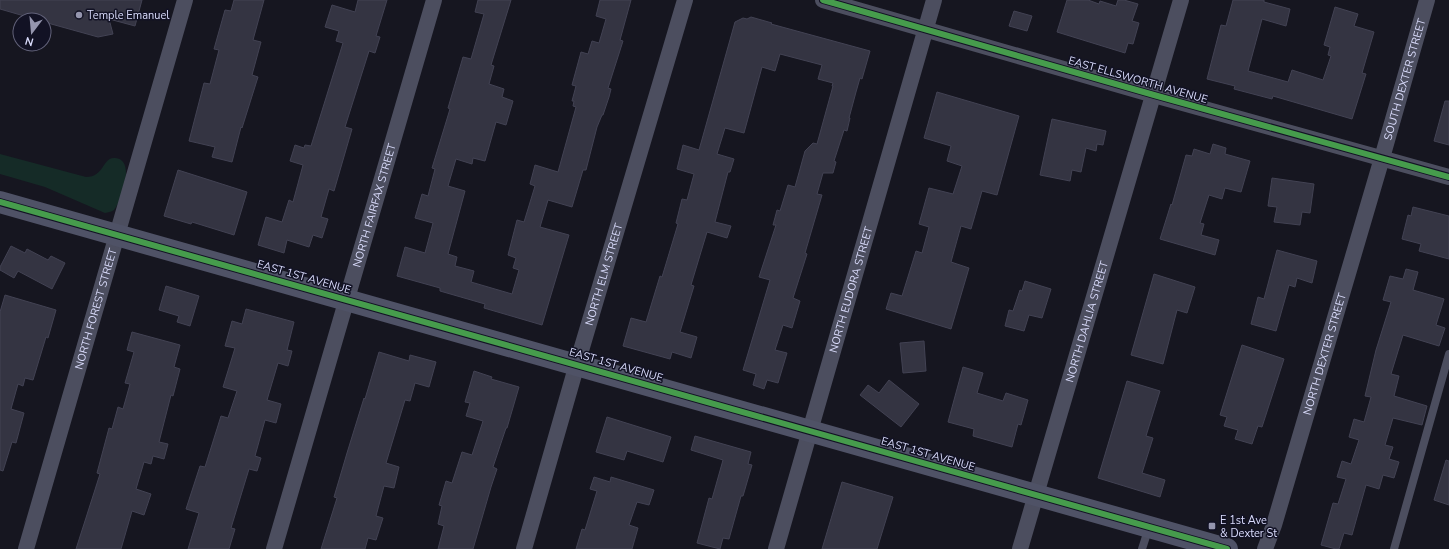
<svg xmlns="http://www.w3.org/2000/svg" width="1449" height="549" font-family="'Nunito Sans',sans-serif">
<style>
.green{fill:#152b27}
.building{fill:#343442;stroke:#424253}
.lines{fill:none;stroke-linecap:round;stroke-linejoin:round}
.lane{stroke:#4c4e5f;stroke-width:8}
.street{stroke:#4c4e5f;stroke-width:16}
.secondary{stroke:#4f5266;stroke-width:22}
.cycleway-casing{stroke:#121224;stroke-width:8}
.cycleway{stroke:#469c4c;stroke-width:6}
.poi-dot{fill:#9596ae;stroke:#121224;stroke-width:1.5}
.labels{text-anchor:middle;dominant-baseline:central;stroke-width:3;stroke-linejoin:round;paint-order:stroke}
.poi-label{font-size:11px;fill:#d9dbfb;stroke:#121224;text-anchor:start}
.street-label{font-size:11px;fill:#d9dbfb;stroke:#121224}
</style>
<rect width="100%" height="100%" fill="#161620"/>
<path class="green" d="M 0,154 L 86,177 C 105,177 102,157 115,158 C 136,159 122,201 114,210 C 111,212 108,212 105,213 L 45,187 L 0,174 Z"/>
<g class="building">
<path d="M 0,0 L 142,0 L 135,26 L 109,19 L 113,34 L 98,37 L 44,22 L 44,20 L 38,20 L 0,9 Z"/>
<path d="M 234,0 L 264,0 L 253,40 L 261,42 L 252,75 L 258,77 L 242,128 L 241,127 L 232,162 L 212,157 L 215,147 L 189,141 L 204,83 L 210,84 L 219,50 L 214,49 L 225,10 L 231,11 Z"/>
<path d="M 358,0 L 387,0 L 376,36 L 380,37 L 375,53 L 369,51 L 345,127 L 352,129 L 334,191 L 329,189 L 321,217 L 328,219 L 322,238 L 313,235 L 309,247 L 287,240 L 284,253 L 258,245 L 266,217 L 282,222 L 289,200 L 293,202 L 303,165 L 290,161 L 295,145 L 304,148 L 305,145 L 311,146 L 343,43 L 336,41 L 339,31 L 325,27 L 332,5 L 355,12 Z"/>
<path d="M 478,0 L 511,0 L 491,65 L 494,66 L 489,84 L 504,89 L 502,97 L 513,101 L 506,125 L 496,122 L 485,161 L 473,158 L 472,164 L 456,159 L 448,186 L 465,191 L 448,254 L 457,257 L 455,266 L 474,271 L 471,282 L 512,294 L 519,270 L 513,268 L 516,258 L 508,255 L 517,220 L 524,222 L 535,186 L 530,184 L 535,165 L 558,172 L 576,107 L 573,106 L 574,101 L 572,101 L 576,86 L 572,85 L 581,52 L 588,54 L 592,41 L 599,43 L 606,19 L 596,16 L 600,0 L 631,0 L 620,40 L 623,41 L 608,88 L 611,89 L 609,97 L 603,115 L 602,115 L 597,127 L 586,170 L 583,170 L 572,207 L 548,200 L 540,227 L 569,235 L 542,325 L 484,308 L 485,304 L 440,291 L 440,288 L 397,276 L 405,247 L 425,253 L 433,223 L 415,218 L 422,194 L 428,196 L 435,169 L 432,168 L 450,109 L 448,108 L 463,57 L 471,59 L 484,14 L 475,12 Z"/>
<path d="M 1067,0 L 1088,0 L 1099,4 L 1100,1 L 1116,6 L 1118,0 L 1124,0 L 1138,4 L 1132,21 L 1139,23 L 1133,44 L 1128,43 L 1125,53 L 1057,32 Z"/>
<path d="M 1233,0 L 1264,0 L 1264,2 L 1290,9 L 1286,26 L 1262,19 L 1248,71 L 1288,82 L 1292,70 L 1323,80 L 1331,56 L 1328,55 L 1330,47 L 1324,45 L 1335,7 L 1358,14 L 1354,26 L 1374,32 L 1362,73 L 1366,74 L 1352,119 L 1273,96 L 1272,99 L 1234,89 L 1235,86 L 1207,79 L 1221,25 L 1226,26 Z"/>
<path d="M 1014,11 L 1032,16 L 1027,31 L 1009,26 Z"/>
<path d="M 751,17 L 772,23 L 771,24 L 870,51 L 862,79 L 860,78 L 856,92 L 849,118 L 850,118 L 847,131 L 844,130 L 834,161 L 836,162 L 833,173 L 823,173 L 817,194 L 822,195 L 805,253 L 807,254 L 793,298 L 800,301 L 792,328 L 783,325 L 775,350 L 787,353 L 778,383 L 767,380 L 764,389 L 753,385 L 756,374 L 743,370 L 770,280 L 759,277 L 776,225 L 773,225 L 777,210 L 780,211 L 788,185 L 795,187 L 805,151 L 813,143 L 817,144 L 833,86 L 832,86 L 833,83 L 818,79 L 822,65 L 780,54 L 775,71 L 762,67 L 744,133 L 725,128 L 717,154 L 734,159 L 730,172 L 728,172 L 715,222 L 731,226 L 727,238 L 707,232 L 691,285 L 694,286 L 680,332 L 697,337 L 691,358 L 672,352 L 670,359 L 623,346 L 631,318 L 646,322 L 660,276 L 662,277 L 678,224 L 676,223 L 682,199 L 687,200 L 694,174 L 677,169 L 683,145 L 699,150 L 735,22 L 743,18 L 747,19 Z"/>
<path d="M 937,92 L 1019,116 L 997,195 L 982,191 L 971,229 L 961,226 L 951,262 L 969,268 L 951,329 L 886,309 L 891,293 L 902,296 L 916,251 L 922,253 L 929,227 L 919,224 L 929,188 L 953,194 L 962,166 L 947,161 L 951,146 L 924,138 Z"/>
<path d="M 1445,101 L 1449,101 L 1449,145 L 1434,141 Z"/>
<path d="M 1052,119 L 1106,131 L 1103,145 L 1097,144 L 1096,151 L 1086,148 L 1081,172 L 1072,170 L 1070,181 L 1040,175 Z"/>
<path d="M 1213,144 L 1226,148 L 1225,154 L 1250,161 L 1241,192 L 1225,188 L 1222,199 L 1209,195 L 1200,223 L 1204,224 L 1201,235 L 1219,240 L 1215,255 L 1160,239 L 1171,204 L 1172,205 L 1186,155 L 1192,156 L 1194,149 L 1210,154 Z"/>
<path d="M 178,170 L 247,192 L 234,235 L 192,222 L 191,224 L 164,216 Z"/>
<path d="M 1272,178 L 1314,184 L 1310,213 L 1302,212 L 1300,225 L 1274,222 L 1277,207 L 1268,206 Z"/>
<path d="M 1413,207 L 1449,216 L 1449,259 L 1419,251 L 1421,244 L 1402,239 L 1408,215 L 1411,216 Z"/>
<path d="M 11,246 L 25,253 L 27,249 L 48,260 L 51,256 L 65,263 L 52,289 L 18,271 L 14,278 L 0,270 L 0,267 Z"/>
<path d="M 1277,250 L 1317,261 L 1312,283 L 1297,278 L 1295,287 L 1289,285 L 1276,331 L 1251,324 L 1258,297 L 1264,299 Z"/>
<path d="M 1406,269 L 1418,272 L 1413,290 L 1444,299 L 1436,325 L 1445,328 L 1439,346 L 1403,335 L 1391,374 L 1399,376 L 1394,396 L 1427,406 L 1422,425 L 1393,418 L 1385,445 L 1393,447 L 1389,459 L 1399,462 L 1394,478 L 1383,475 L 1379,489 L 1366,485 L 1352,535 L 1344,533 L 1339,549 L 1336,549 L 1321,545 L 1333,503 L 1338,504 L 1346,479 L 1337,477 L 1342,461 L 1351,464 L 1359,440 L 1349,437 L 1354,419 L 1364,422 L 1371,397 L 1365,396 L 1376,350 L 1391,302 L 1383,300 L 1390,276 L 1403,279 Z"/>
<path d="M 1154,274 L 1195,287 L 1187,313 L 1177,310 L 1163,364 L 1131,355 Z"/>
<path d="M 1025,281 L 1051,289 L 1042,318 L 1029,315 L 1024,331 L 1005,326 L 1009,310 L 1013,311 L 1020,290 L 1022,291 Z"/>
<path d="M 166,286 L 199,296 L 190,326 L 177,322 L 179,316 L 159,310 Z"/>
<path d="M 5,295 L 56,310 L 48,338 L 46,337 L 33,380 L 25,378 L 23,386 L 18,384 L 11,409 L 24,413 L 16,443 L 12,442 L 3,471 L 0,470 L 0,312 Z"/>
<path d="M 246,309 L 294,322 L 287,350 L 292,351 L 288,366 L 278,363 L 267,400 L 281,404 L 276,423 L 265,420 L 255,456 L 261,458 L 257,471 L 249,469 L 231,528 L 235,529 L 229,549 L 188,549 L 199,513 L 186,509 L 200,466 L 205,467 L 221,416 L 228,418 L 237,391 L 223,387 L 235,348 L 225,346 L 232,321 L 242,324 Z"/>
<path d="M 132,332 L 180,345 L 174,367 L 180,369 L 173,396 L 171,395 L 159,442 L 168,444 L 164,459 L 153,456 L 151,464 L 144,462 L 136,489 L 151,494 L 144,515 L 132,511 L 121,549 L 76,549 L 100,474 L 97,473 L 109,428 L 112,429 L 118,407 L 123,409 L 130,384 L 125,383 L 134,352 L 127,350 Z"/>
<path d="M 924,341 L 926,371 L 903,373 L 900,343 Z"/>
<path d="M 1242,345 L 1284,359 L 1262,427 L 1258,426 L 1252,444 L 1235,439 L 1238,430 L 1224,426 L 1227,417 L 1220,415 Z"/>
<path d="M 379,352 L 409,361 L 410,355 L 436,362 L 429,387 L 415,383 L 410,401 L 405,400 L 386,463 L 399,467 L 394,488 L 384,486 L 376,516 L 383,518 L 376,540 L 368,538 L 365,549 L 321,549 L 337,498 L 334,497 L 347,453 L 364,398 L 365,399 Z"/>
<path d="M 963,367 L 983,373 L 977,393 L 1003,401 L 1006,393 L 1028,400 L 1021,425 L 1018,424 L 1012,447 L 973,436 L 974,429 L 948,422 Z"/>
<path d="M 474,371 L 492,377 L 491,379 L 519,387 L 507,428 L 506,428 L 493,467 L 497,469 L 491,487 L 473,549 L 438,549 L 444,526 L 438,524 L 442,506 L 439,505 L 446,481 L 452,483 L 462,452 L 472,455 L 483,421 L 466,416 L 470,403 L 465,402 Z"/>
<path d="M 889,380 L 919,404 L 901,427 L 860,395 L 868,385 L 879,393 Z"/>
<path d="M 1127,381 L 1160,391 L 1146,436 L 1153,438 L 1142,473 L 1165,480 L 1160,497 L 1098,478 Z"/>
<path d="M 607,417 L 671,437 L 663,462 L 627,451 L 624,460 L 596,452 Z"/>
<path d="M 695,436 L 751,452 L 748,464 L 752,465 L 743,496 L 741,496 L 729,539 L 723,538 L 720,549 L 697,543 L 709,498 L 712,499 L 723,460 L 691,450 Z"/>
<path d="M 1446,460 L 1449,461 L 1449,505 L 1434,500 Z"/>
<path d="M 594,477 L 610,482 L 611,477 L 654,490 L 649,505 L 637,502 L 629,525 L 638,528 L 632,549 L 576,549 L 582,529 L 585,530 L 597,491 L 590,489 Z"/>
<path d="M 842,482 L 893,497 L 877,549 L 822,549 Z"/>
</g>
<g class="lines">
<g class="lane">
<path d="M 1142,549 L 1149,527"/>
<path d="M 1394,549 L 1449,354"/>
</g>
<g class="street">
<path d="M 823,0 L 1154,95 L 1449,177"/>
<path id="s1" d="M 26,549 L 185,0"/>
<path id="s2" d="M 274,549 L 434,0"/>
<path id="s3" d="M 524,549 L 577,364 L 685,0"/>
<path id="s4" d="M 776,549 L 934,0"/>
<path id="s5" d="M 1020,549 L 1181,0"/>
<path id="s6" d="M 1265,549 L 1274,525 L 1382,158 L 1427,0"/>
</g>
<path class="secondary" d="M 0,202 L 1227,549"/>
<g class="cycleway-casing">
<g id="cycleway">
<path d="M 823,0 L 1154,95 L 1449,177"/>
<path d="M 0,202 L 1227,549"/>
</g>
</g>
<use href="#cycleway" class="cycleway"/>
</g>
<g class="poi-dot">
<circle cx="79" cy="15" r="4"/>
<rect x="1208" y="522" width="8" height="8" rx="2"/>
</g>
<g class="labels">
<g class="poi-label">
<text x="87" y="15">Temple Emanuel</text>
<text x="1220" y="520">E 1st Ave<tspan x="1220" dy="13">&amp; Dexter St</tspan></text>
</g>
<g class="street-label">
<text stroke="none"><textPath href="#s6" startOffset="490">SOUTH DEXTER STREET</textPath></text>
<text transform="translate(1138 80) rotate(16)">EAST ELLSWORTH AVENUE</text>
<text stroke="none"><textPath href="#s2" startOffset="358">NORTH FAIRFAX STREET</textPath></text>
<text stroke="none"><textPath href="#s3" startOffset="286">NORTH ELM STREET</textPath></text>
<text transform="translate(304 277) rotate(16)">EAST 1ST AVENUE</text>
<text stroke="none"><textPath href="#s4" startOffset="270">NORTH EUDORA STREET</textPath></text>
<text stroke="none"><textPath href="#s1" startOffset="250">NORTH FOREST STREET</textPath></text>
<text stroke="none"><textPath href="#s5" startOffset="237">NORTH DAHLIA STREET</textPath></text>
<text stroke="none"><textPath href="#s6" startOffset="204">NORTH DEXTER STREET</textPath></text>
<text transform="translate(616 365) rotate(16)">EAST 1ST AVENUE</text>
<text transform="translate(928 454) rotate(16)">EAST 1ST AVENUE</text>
</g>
</g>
<g transform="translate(32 32) rotate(196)"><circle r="19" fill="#121224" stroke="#62627a"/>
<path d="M0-3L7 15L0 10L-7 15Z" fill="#9596ae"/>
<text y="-6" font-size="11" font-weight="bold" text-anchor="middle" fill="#d9dbfb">N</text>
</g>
</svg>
